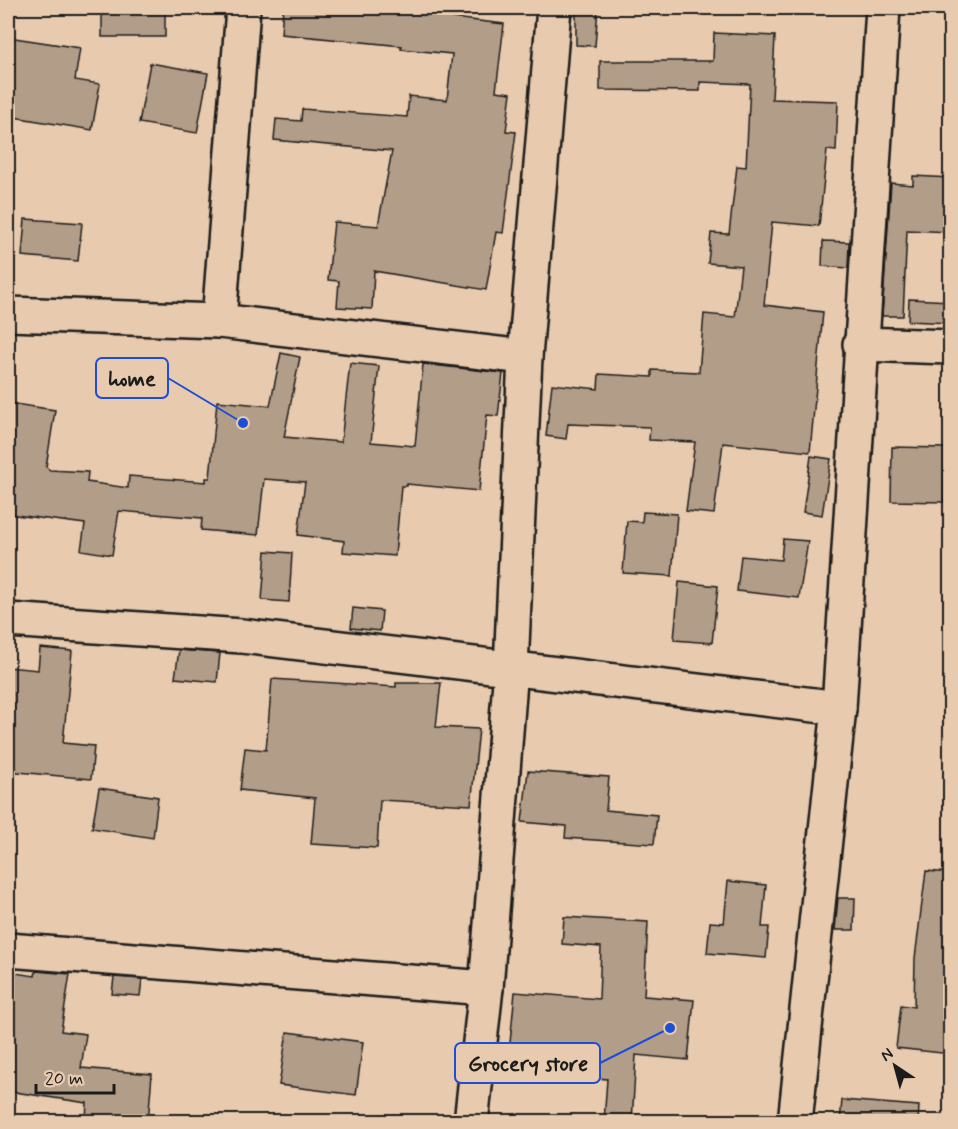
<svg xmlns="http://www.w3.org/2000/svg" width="958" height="1129" font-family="Mynerve,sans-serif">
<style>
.building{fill:#b29d88;stroke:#1c1c1c;stroke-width:1.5}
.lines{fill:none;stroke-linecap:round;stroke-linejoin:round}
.minor-casing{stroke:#1c1c1c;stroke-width:38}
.minor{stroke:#e8cbae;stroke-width:33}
.leader{fill:none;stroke:#1d4ed8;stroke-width:2}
.callout-dot{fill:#1d4ed8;stroke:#e8cbae;stroke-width:2}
.callout{fill:#e8cbae;stroke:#1d4ed8;stroke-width:2}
.callout-label{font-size:22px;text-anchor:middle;font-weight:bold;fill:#1c1c1c}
</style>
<rect width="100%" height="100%" fill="#e8cbae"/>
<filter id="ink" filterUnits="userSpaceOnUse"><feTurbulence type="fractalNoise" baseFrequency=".0167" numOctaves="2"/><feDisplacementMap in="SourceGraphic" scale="12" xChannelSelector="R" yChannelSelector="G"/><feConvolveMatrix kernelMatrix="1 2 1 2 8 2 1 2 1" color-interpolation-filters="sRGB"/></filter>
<g filter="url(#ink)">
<g class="building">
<rect x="102" y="8" width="63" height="29"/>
<path d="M 283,8 L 453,8 L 453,18 L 504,24 L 496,91 L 511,93 L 506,131 L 516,132 L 503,233 L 496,232 L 486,290 L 374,271 L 372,309 L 337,307 L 339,281 L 328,280 L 334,222 L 378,226 L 392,151 L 274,140 L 276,119 L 301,121 L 302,109 L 407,117 L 409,96 L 447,100 L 452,54 L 401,49 L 402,46 L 281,34 Z"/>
<path d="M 576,8 L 598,8 L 595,46 L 576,45 Z"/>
<path d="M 714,33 L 775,36 L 772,99 L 838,101 L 836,151 L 827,150 L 819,226 L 772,222 L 764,305 L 823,312 L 810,452 L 723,443 L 714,514 L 686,511 L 695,442 L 649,440 L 650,427 L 568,424 L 566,439 L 546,436 L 552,384 L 598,389 L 599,374 L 652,377 L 652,370 L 699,372 L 704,314 L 735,317 L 741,266 L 708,263 L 711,233 L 729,234 L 737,166 L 746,167 L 750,84 L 700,82 L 700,91 L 600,90 L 600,61 L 713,61 Z"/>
<path d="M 8,37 L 80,48 L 75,80 L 100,84 L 92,130 L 8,116 Z"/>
<path d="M 150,63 L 208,73 L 197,133 L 139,123 Z"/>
<path d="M 913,176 L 951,178 L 951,232 L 907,230 L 903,316 L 882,316 L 891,183 L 913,185 Z"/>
<path d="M 25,219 L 82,223 L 78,261 L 22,256 Z"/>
<path d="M 823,241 L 849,242 L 848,268 L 822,266 Z"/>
<path d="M 909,299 L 951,301 L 951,323 L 908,321 Z"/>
<path d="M 281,353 L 300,357 L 284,437 L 341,442 L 350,363 L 379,366 L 371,442 L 415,446 L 423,364 L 503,373 L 498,416 L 487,415 L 479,491 L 407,484 L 407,486 L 401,486 L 395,556 L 343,552 L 344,541 L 298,535 L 305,482 L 264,479 L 258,535 L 201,530 L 202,518 L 119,511 L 112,555 L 81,550 L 85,524 L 8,514 L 8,403 L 55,410 L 46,467 L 50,470 L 88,472 L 87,482 L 128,488 L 129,476 L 206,482 L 206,478 L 210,478 L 217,401 L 270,406 Z"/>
<path d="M 892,447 L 945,448 L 944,502 L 891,501 Z"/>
<path d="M 811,456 L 831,459 L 822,515 L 803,512 Z"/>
<path d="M 643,512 L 677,514 L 672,576 L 623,573 L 627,521 L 642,522 Z"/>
<path d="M 783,539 L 808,541 L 799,598 L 737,591 L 741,556 L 781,560 Z"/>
<path d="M 266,551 L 292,553 L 289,602 L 262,600 Z"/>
<path d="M 679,582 L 718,586 L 712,643 L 674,640 Z"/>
<path d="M 353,608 L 382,611 L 380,631 L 351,628 Z"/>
<path d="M 40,648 L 72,651 L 63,743 L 94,746 L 91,779 L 8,771 L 8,667 L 38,670 Z"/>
<path d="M 179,650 L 220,653 L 217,682 L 175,678 Z"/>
<path d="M 272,679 L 396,687 L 396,683 L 441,683 L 436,727 L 479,729 L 471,805 L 380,800 L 377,848 L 311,844 L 315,798 L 240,790 L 245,748 L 266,750 Z"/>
<path d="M 528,771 L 609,777 L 606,810 L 657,815 L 654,844 L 565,838 L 566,826 L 522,822 Z"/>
<path d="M 99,788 L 158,797 L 153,838 L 92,828 Z"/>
<path d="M 926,871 L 951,873 L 951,1054 L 896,1048 L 901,1005 L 914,1007 L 915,958 Z"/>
<path d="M 728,881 L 766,885 L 762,927 L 769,927 L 766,958 L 707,953 L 710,922 L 724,923 Z"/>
<path d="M 838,898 L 855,898 L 854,930 L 835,930 Z"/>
<path d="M 564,917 L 648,922 L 644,996 L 694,1000 L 688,1060 L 636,1055 L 632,1122 L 604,1122 L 607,1079 L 585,1077 L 587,1049 L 510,1043 L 515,992 L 599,999 L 601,947 L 562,944 Z"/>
<path d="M 36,971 L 70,974 L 61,1031 L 86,1034 L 81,1068 L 152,1074 L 148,1122 L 86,1117 L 87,1103 L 8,1091 L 8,972 L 35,976 Z"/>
<path d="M 114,977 L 142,979 L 140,996 L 112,994 Z"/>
<path d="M 287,1032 L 363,1042 L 356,1095 L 279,1085 Z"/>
<path d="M 842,1100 L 919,1106 L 918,1122 L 840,1122 Z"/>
</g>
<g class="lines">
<g class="minor-casing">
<g id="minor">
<path d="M 8,314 L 219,321 L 525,357"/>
<path d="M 219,321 L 243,8"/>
<path d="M 860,344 L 950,347"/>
<path d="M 8,620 L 242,636 L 839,708"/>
<path d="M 8,950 L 486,988"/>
<path d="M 471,1122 L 486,988 L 511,668 L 525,357 L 554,8"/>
<path d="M 795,1122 L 839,708 L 883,8"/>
</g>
</g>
<use href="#minor" class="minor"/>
</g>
</g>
<path class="leader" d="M243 423L168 378M670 1028L600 1063"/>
<g class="callout-dot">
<circle cx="243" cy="423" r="6"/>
<circle cx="670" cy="1028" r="6"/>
</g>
<g class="callout">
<rect x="96" y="358" width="72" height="40" rx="6"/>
<rect x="455" y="1043" width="145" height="40" rx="6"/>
</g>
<g class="callout-label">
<text x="132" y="386">home</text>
<text x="528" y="1071">Grocery store</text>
</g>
<rect width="958" height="1129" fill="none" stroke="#e8cbae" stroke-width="30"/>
<rect x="15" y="15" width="928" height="1099" fill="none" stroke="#1c1c1c" stroke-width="2" filter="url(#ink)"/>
<g transform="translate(895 1066) rotate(324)" stroke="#e8cbae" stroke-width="4.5" paint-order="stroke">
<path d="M0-4.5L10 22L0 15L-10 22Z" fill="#1c1c1c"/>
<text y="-9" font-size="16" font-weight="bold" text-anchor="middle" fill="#1c1c1c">N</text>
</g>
<path d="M36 1084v9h78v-9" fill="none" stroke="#1c1c1c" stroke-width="3"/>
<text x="45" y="1084" font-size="18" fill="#1c1c1c" stroke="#e8cbae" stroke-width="4.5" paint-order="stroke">20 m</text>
</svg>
